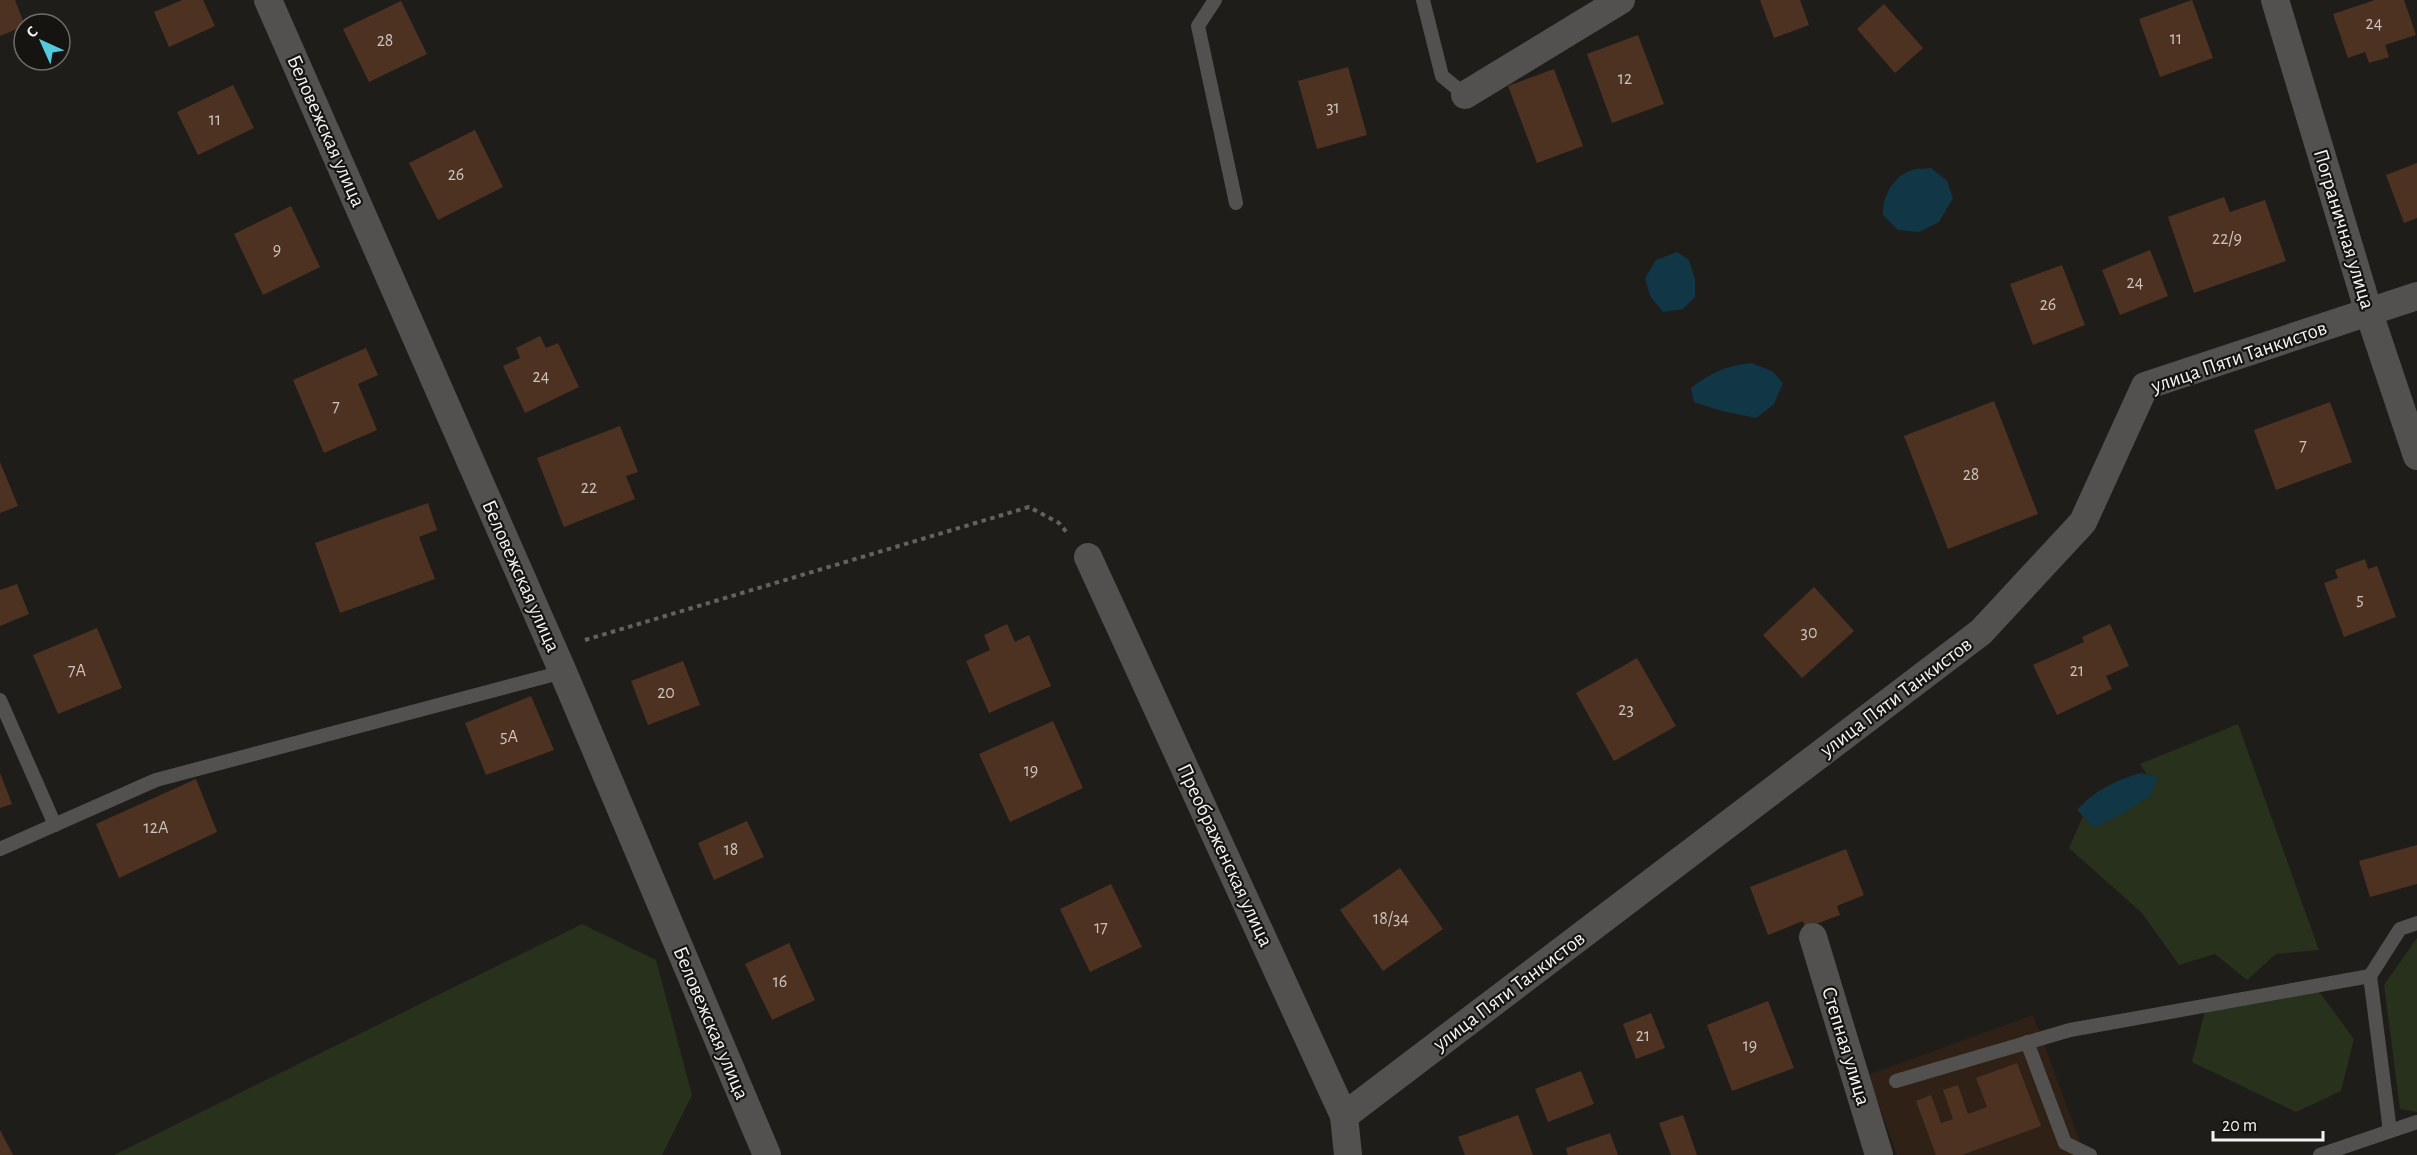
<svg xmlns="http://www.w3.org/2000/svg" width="2417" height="1155" font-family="'Alegreya Sans',sans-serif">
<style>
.industrial{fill:#302116}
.green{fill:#27311c}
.water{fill:#113645}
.building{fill:#4d3221}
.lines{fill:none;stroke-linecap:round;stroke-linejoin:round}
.path{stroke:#64625f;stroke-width:4;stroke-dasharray:4.5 4.5;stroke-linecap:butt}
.lane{stroke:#535150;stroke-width:14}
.street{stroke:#535150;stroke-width:28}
.labels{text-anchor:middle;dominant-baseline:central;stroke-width:4.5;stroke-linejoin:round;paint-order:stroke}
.number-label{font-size:18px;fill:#cbc3bd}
.street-label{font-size:21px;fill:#f5f3f1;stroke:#161411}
</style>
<rect width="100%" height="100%" fill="#1f1d1a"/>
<path class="industrial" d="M 2033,1015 L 2085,1155 L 1897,1155 L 1868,1075 Z"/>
<g class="green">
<path d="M 2238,724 L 2319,950 L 2276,954 L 2247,980 L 2215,954 L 2179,965 L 2142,913 L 2069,848 L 2083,816 L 2094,828 L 2158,777 L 2147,775 L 2140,764 Z"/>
<path d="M 582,924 L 656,960 L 692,1095 L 662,1155 L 114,1155 Z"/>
<path d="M 2417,938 L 2417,1112 L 2400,1109 L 2384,985 Z"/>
<path d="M 2318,990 L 2354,1039 L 2341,1091 L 2296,1112 L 2192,1062 L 2205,1011 Z"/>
</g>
<g class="water">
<path d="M 1931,168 L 1947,181 L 1953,198 L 1939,222 L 1919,232 L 1898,230 L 1883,215 C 1882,197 1893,176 1912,170 C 1917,168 1925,169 1931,168 Z"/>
<path d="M 1677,252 L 1689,260 L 1695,279 L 1695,297 L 1683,309 L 1663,312 L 1650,296 L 1645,278 L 1656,260 Z"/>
<path d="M 1751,363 L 1772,371 L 1783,383 L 1774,404 L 1756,418 L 1722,411 L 1694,402 L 1691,388 C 1710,373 1726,366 1751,363 Z"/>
<path d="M 2140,773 L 2158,777 L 2150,796 L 2120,815 L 2094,828 L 2077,810 C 2095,790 2115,781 2140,773 Z"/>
</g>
<g class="building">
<path d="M 0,0 L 15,0 L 24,23 L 24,26 L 0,36 Z"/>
<path d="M 182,0 L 203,0 L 215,26 L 169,47 L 154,12 Z"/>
<path d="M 1760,0 L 1800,0 L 1809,25 L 1774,38 Z"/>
<path d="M 2192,0 L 2213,58 L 2160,77 L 2139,19 Z"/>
<path d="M 2375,0 L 2404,0 L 2416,35 L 2385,45 L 2389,57 L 2369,63 L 2365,52 L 2348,58 L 2333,14 Z"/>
<path d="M 401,1 L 427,54 L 369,82 L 343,29 Z"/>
<path d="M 1884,4 L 1923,48 L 1895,73 L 1857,29 Z"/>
<path d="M 1638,35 L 1664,104 L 1612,123 L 1587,54 Z"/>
<path d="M 1348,67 L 1367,135 L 1317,149 L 1298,81 Z"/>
<path d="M 1554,69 L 1583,146 L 1537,163 L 1508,86 Z"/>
<path d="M 233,85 L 254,128 L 198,155 L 177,112 Z"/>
<path d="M 475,130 L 503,187 L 438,220 L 409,163 Z"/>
<path d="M 2417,163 L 2417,218 L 2404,223 L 2386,175 Z"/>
<path d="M 2224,197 L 2230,212 L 2265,200 L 2286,261 L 2194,293 L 2168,217 Z"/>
<path d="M 291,206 L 320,267 L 263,295 L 234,234 Z"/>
<path d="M 2150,250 L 2168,296 L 2120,315 L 2102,270 Z"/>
<path d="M 2062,265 L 2085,325 L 2033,345 L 2010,284 Z"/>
<path d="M 540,336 L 546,348 L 558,343 L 579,387 L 525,413 L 503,366 L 520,358 L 516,348 Z"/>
<path d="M 366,348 L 378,375 L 358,384 L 377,430 L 324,453 L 293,380 Z"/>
<path d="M 1994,401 L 2038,514 L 1948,549 L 1904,436 Z"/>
<path d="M 2330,402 L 2352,462 L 2276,490 L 2254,430 Z"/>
<path d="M 620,426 L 638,472 L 626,476 L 635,499 L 564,527 L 537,458 Z"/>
<path d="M 0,462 L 18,506 L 0,513 Z"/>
<path d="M 428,503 L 437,530 L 419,537 L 435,579 L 340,613 L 315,543 Z"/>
<path d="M 2365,559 L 2368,569 L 2377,566 L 2396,617 L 2344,637 L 2324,583 L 2338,578 L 2335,570 Z"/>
<path d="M 17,584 L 29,614 L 0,626 L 0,590 Z"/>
<path d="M 1814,587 L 1854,631 L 1802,678 L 1763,635 Z"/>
<path d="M 1007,624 L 1015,642 L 1029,635 L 1051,686 L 989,713 L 966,661 L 990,650 L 984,635 Z"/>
<path d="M 2110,624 L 2129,666 L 2106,676 L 2112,689 L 2057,715 L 2033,665 L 2084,642 L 2082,637 Z"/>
<path d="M 97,628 L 122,688 L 58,714 L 33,655 Z"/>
<path d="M 1637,658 L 1676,726 L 1614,761 L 1576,693 Z"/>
<path d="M 683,661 L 700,705 L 648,725 L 631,681 Z"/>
<path d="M 531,696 L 554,750 L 486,775 L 465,723 Z"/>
<path d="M 1053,721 L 1083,788 L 1010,822 L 979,754 Z"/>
<path d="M 0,773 L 12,804 L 0,808 Z"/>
<path d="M 196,779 L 217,832 L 119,878 L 96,824 Z"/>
<path d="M 747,821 L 764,857 L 714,880 L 698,843 Z"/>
<path d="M 2417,845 L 2417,884 L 2370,897 L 2359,861 Z"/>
<path d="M 1846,849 L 1864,895 L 1837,906 L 1840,915 L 1805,928 L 1803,921 L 1768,935 L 1750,887 Z"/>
<path d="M 1400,868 L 1443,929 L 1383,971 L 1340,910 Z"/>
<path d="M 1111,884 L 1142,947 L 1090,972 L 1060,909 Z"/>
<path d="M 789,943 L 815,1000 L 772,1020 L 745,964 Z"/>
<path d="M 1768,1001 L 1794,1068 L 1732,1091 L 1707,1025 Z"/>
<path d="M 1651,1013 L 1665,1048 L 1636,1059 L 1623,1024 Z"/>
<path d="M 2017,1063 L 2041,1126 L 1962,1155 L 1936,1155 L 1916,1101 L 1931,1095 L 1941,1123 L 1953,1119 L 1943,1090 L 1958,1085 L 1968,1114 L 1987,1107 L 1976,1078 Z"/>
<path d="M 1581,1071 L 1594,1104 L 1548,1122 L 1535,1089 Z"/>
<path d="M 1518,1115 L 1533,1155 L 1465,1155 L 1458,1137 Z"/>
<path d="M 1683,1115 L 1697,1155 L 1671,1155 L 1659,1123 Z"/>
<path d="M 0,1130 L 13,1155 L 0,1155 Z"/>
<path d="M 1610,1133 L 1618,1155 L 1568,1155 L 1566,1148 Z"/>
</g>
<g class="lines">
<path class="path" d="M 585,640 L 1029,507 L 1059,523 L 1068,534"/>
<g class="lane">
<path d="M 1215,0 L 1198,26 L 1236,203"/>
<path d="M 1423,0 L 1442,76 L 1465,95"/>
<path d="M 0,700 L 55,825"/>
<path d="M 0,849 L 156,780 L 563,672"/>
<path d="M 2027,1042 L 2065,1143 L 2090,1155"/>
<path d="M 1896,1081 L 2070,1030 L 2370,976"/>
<path d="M 2390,1131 L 2370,976 L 2400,929 L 2417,923"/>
<path d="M 2320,1155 L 2417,1122"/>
</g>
<g class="street">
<path d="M 268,0 L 563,672 L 767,1155"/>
<path d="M 2275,0 L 2369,313 L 2417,456"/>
<path d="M 1465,95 L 1621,0"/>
<path d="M 1088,557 L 1344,1116 L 1348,1155"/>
<path d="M 1813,937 L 1879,1155"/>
<path d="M 1344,1116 L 1981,632 L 2083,522 L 2145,386 L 2417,296"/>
</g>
</g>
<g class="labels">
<g class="number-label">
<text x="2374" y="24">24</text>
<text x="2176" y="39">11</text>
<text x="385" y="41">28</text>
<text x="1625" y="79">12</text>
<text x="1333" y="108">31</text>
<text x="215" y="120">11</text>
<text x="456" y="175">26</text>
<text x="2227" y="239">22/9</text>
<text x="277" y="250">9</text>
<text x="2135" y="283">24</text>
<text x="2048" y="305">26</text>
<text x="541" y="377">24</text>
<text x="336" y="407">7</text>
<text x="2303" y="446">7</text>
<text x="1971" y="475">28</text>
<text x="589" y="488">22</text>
<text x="2360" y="600">5</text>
<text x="1809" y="633">30</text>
<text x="77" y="671">7А</text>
<text x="2077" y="671">21</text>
<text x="666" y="693">20</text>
<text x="1626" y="710">23</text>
<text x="509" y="737">5А</text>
<text x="1031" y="771">19</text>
<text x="156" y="828">12А</text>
<text x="731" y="850">18</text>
<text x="1391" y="919">18/34</text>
<text x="1101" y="928">17</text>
<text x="780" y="982">16</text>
<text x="1643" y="1036">21</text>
<text x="1750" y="1046">19</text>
</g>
<g class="street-label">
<text transform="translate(326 131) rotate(66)">Беловежская улица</text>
<text transform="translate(2344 229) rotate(73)">Пограничная улица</text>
<text transform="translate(2239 357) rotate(-19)">улица Пяти Танкистов</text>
<text transform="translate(521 576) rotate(66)">Беловежская улица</text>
<text transform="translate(1896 697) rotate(-37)">улица Пяти Танкистов</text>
<text transform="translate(1225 855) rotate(65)">Преображенская улица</text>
<text transform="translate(1509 991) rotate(-37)">улица Пяти Танкистов</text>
<text transform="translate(711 1023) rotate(67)">Беловежская улица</text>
<text transform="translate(1846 1046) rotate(73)">Степная улица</text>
</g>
</g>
<g transform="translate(42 42) rotate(315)"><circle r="28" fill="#161411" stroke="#6f6d6b" stroke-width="1.5"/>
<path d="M0-4.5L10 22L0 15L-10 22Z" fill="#54cade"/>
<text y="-9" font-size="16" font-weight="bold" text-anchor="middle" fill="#f5f3f1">С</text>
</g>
<path d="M2213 1131v9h110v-9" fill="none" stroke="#f5f3f1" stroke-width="3"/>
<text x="2222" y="1131" font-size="18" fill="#f5f3f1" stroke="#161411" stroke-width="4.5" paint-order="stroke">20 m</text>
</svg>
